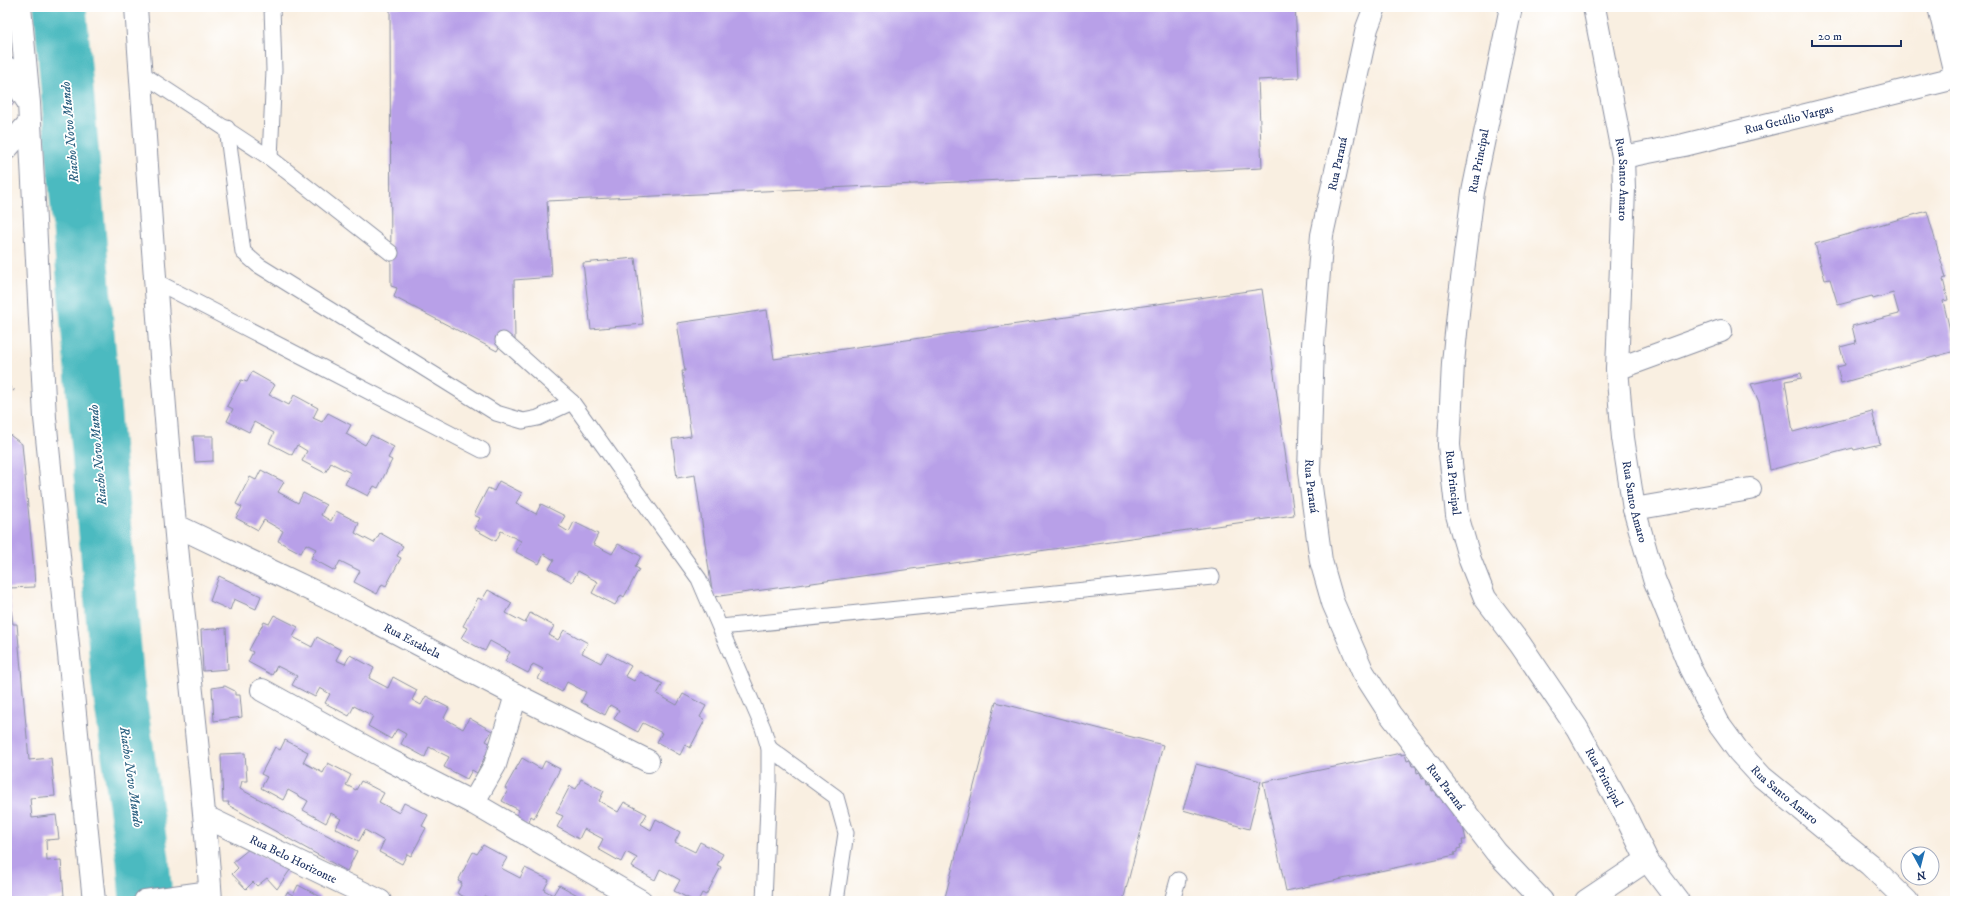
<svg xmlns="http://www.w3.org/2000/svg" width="1962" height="908" font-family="'IM FELL DW Pica',serif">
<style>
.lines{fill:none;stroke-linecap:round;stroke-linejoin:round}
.river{stroke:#4bbac0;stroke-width:53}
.building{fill:#b8a0e8}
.lane-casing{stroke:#8a8fa0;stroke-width:17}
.street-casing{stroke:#8a8fa0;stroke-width:24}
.path{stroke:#8a8fa0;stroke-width:2.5;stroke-dasharray:1 3;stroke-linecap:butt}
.lane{stroke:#fff;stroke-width:15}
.street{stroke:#fff;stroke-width:22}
.labels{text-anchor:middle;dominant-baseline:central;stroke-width:3.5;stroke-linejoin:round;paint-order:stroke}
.street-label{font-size:12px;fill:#1b2f5e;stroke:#fff}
.water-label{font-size:13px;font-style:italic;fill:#2c6080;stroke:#fff}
</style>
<rect width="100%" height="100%" fill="#fff"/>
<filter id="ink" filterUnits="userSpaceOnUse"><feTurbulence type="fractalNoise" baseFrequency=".025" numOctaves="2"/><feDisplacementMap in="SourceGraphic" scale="8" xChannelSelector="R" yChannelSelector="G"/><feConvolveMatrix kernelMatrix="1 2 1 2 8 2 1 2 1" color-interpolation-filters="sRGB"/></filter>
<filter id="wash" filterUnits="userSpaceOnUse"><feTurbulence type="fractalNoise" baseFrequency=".012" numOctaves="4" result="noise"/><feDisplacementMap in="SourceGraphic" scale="16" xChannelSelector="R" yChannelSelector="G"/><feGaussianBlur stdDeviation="0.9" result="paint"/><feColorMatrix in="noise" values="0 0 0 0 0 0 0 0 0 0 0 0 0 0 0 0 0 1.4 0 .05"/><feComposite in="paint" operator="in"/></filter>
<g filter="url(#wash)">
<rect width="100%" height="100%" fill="#f9efe1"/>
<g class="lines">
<path class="river" d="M 60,7 L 118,684 L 143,860 L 146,901"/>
</g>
<g id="blocks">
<g class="building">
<path d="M 390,7 L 1295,7 L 1299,78 L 1258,80 L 1262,168 L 547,201 L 552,277 L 514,280 L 515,340 L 503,340 L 497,351 L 394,297 L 397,288 L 391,286 Z"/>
<path d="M 7,97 L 14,103 L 7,112 Z"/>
<path d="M 1927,211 L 1946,278 L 1943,279 L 1948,300 L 1943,301 L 1955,351 L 1841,383 L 1837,367 L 1845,365 L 1840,347 L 1856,343 L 1852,326 L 1899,314 L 1893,293 L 1873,299 L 1872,296 L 1838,305 L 1830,279 L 1825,280 L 1815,244 Z"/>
<path d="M 635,258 L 643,324 L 591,329 L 583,263 Z"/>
<path d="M 1262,289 L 1294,515 L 713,597 L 695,475 L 677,478 L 672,439 L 691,436 L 682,371 L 685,371 L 677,323 L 767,310 L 774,359 Z"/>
<path d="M 252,372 L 275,385 L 269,395 L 289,405 L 294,395 L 318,408 L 313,418 L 322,422 L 328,413 L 351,425 L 346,434 L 365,445 L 371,435 L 394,447 L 388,458 L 392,460 L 378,488 L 374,486 L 368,496 L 345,484 L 351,473 L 331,463 L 325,473 L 302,461 L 307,451 L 297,445 L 292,455 L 269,443 L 274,433 L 254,422 L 249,432 L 227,421 L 233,409 L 227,406 L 241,380 L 247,382 Z"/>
<path d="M 1801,373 L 1802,378 L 1785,381 L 1793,432 L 1872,411 L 1880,444 L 1854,450 L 1853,448 L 1770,470 L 1759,402 L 1751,384 Z"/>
<path d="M 7,433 L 22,444 L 34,570 L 35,587 L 8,588 L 13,624 L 17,624 L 29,760 L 51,758 L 55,796 L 30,798 L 32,818 L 56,815 L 59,839 L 46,840 L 47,861 L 61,860 L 64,896 L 47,899 L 48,901 L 7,901 Z"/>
<path d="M 193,436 L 213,436 L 213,461 L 195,462 Z"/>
<path d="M 261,470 L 284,482 L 278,492 L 298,503 L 303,493 L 326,505 L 321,515 L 331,521 L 336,511 L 359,523 L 355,533 L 374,543 L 380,533 L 403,546 L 397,556 L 401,558 L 386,586 L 382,584 L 377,594 L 354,582 L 360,571 L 340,561 L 335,571 L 311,558 L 316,549 L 306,544 L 301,553 L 278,541 L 283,531 L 264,520 L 258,530 L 236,518 L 242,507 L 236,504 L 250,477 L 256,480 Z"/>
<path d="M 499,481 L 522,493 L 516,503 L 536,514 L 541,504 L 565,516 L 559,526 L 569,532 L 574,522 L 598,534 L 593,544 L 612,554 L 618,544 L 641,556 L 635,567 L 639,569 L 624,597 L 621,595 L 615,605 L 592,593 L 598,582 L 578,571 L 572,582 L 549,569 L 554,560 L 544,554 L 539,564 L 516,552 L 521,541 L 501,531 L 496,541 L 474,529 L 480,518 L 474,515 L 488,488 L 494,491 Z"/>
<path d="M 219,576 L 261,596 L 256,609 L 234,599 L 230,610 L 210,601 Z"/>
<path d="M 488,590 L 512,603 L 506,613 L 525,623 L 530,613 L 554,626 L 549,635 L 558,640 L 564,630 L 588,643 L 582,653 L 601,663 L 607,653 L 631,666 L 625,676 L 634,681 L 640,672 L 663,684 L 657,694 L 677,705 L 683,694 L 706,706 L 700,717 L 705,720 L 690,748 L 685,745 L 680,755 L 657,742 L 662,733 L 643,723 L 638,732 L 614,719 L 619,710 L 610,705 L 605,715 L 581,702 L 586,692 L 567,682 L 562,692 L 538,679 L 543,669 L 533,664 L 528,673 L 505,661 L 510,652 L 490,641 L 485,651 L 461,638 L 467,628 L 463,626 L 478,598 L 482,600 Z"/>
<path d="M 274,615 L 298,627 L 293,637 L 312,647 L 317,637 L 341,650 L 336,660 L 345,664 L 350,655 L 374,668 L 369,678 L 388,688 L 393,677 L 417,690 L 412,700 L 421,705 L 426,696 L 449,708 L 444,718 L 463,729 L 469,718 L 492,731 L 486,741 L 491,744 L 477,773 L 472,770 L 467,779 L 444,767 L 449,757 L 429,747 L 425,757 L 401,744 L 406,734 L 397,729 L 391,739 L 368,726 L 373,716 L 354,706 L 349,716 L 325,703 L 330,694 L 320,688 L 315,697 L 292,685 L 297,676 L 277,666 L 272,675 L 248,662 L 253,652 L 249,650 L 264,622 L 269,624 Z"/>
<path d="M 226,628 L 228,669 L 203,671 L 201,630 Z"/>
<path d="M 225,686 L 235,691 L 235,695 L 240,695 L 242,717 L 214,721 L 212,688 Z"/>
<path d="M 996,702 L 1163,745 L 1123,901 L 944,901 Z"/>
<path d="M 285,740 L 308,752 L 303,762 L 323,773 L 328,763 L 351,775 L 346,785 L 356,790 L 361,781 L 384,793 L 379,802 L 399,813 L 404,803 L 428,815 L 422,826 L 426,828 L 411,856 L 407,854 L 402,864 L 379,852 L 384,841 L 365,830 L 359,841 L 335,828 L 341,819 L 331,813 L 326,823 L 303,810 L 308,801 L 288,790 L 283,800 L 261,788 L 267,777 L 261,774 L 275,747 L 280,750 Z"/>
<path d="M 245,753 L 247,781 L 242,781 L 240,789 L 357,851 L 347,871 L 228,805 L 229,802 L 223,802 L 221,754 Z"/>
<path d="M 1401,753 L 1401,755 L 1405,754 L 1407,761 L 1410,760 L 1412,766 L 1416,766 L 1417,773 L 1420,772 L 1422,779 L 1426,778 L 1427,785 L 1431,784 L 1432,791 L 1436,790 L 1437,797 L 1441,797 L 1443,803 L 1447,802 L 1448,808 L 1451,808 L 1453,816 L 1457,815 L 1458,823 L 1462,822 L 1466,840 L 1462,840 L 1463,844 L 1460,845 L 1461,848 L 1457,849 L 1457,852 L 1454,853 L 1455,855 L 1286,891 L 1263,782 Z"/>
<path d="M 522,758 L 541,769 L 545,761 L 560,769 L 534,818 L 531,816 L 527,826 L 514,820 L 519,810 L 502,801 L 508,790 L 505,788 Z"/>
<path d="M 1196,764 L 1261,781 L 1249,829 L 1183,810 Z"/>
<path d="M 581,779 L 604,791 L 599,801 L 618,812 L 624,802 L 647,814 L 641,824 L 651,830 L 656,819 L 680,832 L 675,842 L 695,852 L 700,842 L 723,854 L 717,865 L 721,867 L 706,895 L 702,893 L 698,901 L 694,901 L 674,891 L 680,880 L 660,869 L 655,880 L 632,867 L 637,858 L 626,852 L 621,862 L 598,849 L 603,839 L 584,829 L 579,839 L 557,827 L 563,816 L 556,813 L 570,786 L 576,789 Z"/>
<path d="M 483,845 L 507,858 L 501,868 L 520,878 L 525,868 L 549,880 L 544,890 L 553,895 L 559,885 L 583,898 L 581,901 L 494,901 L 485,896 L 483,901 L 472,901 L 457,893 L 462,883 L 458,881 L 473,852 L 477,854 Z"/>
<path d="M 249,849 L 290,870 L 277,889 L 267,878 L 257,886 L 253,882 L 246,889 L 232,874 L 238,868 L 233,862 Z"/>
<path d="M 298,885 L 321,897 L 319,901 L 283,901 L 287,892 L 293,895 Z"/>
</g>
</g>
</g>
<g filter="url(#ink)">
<use href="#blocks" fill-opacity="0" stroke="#8a8fa0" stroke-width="1"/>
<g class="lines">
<g class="lane-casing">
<g id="lane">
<path d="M 141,73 L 270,158 L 391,253"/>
<path d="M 227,128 L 243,252 L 258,265 L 496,413 L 523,421 L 538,418 L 572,402"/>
<path d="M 270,158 L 274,70 L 272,7"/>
<path d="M 155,281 L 482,450"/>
<path d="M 503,340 L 572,402 L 699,579 L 763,728 L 769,748 L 769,782 L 764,901"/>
<path d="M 721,627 L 1212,577"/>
<path d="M 769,748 L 836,797 L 846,833 L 836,901"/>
<path d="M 1172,901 L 1178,880"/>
</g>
</g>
<g class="street-casing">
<g id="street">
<path d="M 20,7 L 29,103 L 45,418 L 94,901"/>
<path d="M 136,7 C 148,179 159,352 175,524 C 186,650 203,775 211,901"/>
<path id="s1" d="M 1375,7 L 1367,28 L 1322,235 L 1313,345 L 1309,472 L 1321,561 L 1333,603 L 1363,672 L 1390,714 L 1496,852 L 1542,901"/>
<path id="s2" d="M 1511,7 L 1473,192 L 1459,303 L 1453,363 L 1449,445 L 1457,515 L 1470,560 L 1485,598 L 1520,644 L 1577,728 L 1624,813 L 1647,860 L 1678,901"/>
<path id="s3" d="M 1594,7 L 1623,157 L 1624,189 L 1617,369 L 1623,438 L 1634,509 L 1654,579 L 1690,668 L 1720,726 L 1739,752 L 1762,777 L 1870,865 L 1907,901"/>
<path d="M 1939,7 L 1955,74"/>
<path d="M 7,68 L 26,99"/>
<path d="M 7,148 L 29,123"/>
<path id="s4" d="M 1623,157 L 1684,145 L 1955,78"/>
<path d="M 1617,369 L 1721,331"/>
<path d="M 1634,509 L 1750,489"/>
<path id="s5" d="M 175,525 L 359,613 L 516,695 L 648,761"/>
<path d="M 262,690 L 387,759 L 473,803 L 641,901"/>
<path d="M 473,803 L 495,765 L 516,695"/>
<path id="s6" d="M 206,817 L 380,901"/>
<path d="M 145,901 L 210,892"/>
<path d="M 1586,901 L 1647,860"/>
</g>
</g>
<path class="path" d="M 7,385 L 16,392"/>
<use href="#lane" class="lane"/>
<use href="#street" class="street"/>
</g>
</g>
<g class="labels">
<g class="street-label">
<text stroke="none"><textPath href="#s4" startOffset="170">Rua Getúlio Vargas</textPath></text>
<text transform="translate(1479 161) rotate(-79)">Rua Principal</text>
<text transform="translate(1338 164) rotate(-78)">Rua Paraná</text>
<text stroke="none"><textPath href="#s3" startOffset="175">Rua Santo Amaro</textPath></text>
<text stroke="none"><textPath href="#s2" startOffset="481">Rua Principal</textPath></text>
<text stroke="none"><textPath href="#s1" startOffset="486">Rua Paraná</textPath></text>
<text stroke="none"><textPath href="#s3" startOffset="499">Rua Santo Amaro</textPath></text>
<text stroke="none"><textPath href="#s5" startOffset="264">Rua Estabela</textPath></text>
<text stroke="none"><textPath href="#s2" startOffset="817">Rua Principal</textPath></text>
<text stroke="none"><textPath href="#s1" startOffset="822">Rua Paraná</textPath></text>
<text stroke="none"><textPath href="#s3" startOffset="835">Rua Santo Amaro</textPath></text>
<text stroke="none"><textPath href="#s6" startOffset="97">Rua Belo Horizonte</textPath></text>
</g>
<g class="water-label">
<text transform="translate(70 132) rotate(-95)">Riacho Novo Mundo</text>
<text transform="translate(98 455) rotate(-95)">Riacho Novo Mundo</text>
<text transform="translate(131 777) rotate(82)">Riacho Novo Mundo</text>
</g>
</g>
<rect width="1962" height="908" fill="none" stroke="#fff" stroke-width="24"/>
<g transform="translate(1920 866) rotate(173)"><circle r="19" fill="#ffffff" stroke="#a4acbf"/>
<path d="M0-3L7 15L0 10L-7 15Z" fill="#1f6fb2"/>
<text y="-6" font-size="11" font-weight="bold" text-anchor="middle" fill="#1b2f5e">N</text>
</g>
<path d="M1812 40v6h89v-6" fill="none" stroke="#1b2f5e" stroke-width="2"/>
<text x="1818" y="40" font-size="12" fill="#1b2f5e" stroke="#ffffff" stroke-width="3" paint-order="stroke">20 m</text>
</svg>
